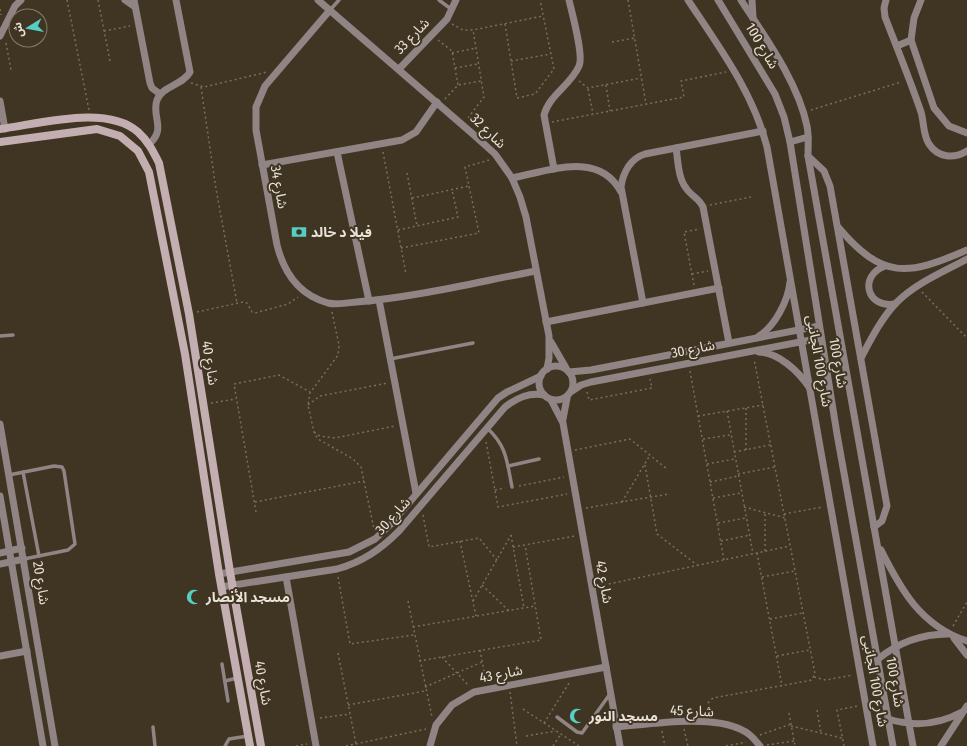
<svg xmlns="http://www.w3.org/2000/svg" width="967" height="746" font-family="'Fira Sans Condensed','Noto Sans Arabic',sans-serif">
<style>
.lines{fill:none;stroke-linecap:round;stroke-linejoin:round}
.path{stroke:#796f5f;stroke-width:1.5;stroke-dasharray:2 3;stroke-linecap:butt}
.lane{stroke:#908485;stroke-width:3.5}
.street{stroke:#908485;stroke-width:7}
.secondary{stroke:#c3afb1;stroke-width:8}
.labels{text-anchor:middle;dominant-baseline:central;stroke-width:4;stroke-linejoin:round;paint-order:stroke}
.street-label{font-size:14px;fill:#e9e2d7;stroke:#403523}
.poi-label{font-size:14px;font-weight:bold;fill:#e9e2d7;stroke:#403523;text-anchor:start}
</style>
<rect width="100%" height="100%" fill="#403523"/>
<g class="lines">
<g class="path">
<path d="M 67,0 L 89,110"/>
<path d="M 98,0 L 110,61"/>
<path d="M 628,0 L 646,104"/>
<path d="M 0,9 L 1,15"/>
<path d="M 452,24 L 463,30 L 473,30 L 543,16"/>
<path d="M 505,24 L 517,98 L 535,94 L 554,69 L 540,0"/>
<path d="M 104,31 L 130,26"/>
<path d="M 438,40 L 452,51 L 458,85"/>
<path d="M 612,42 L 635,38"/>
<path d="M 6,43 L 11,70"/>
<path d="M 452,53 L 476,48"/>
<path d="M 511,61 L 551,54"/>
<path d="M 455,68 L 478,64"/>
<path d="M 579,81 L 588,88 L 641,78"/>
<path d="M 191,83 L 204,87 L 267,72"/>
<path d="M 606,85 L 610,111"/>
<path d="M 201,87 L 216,189 L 237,303"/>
<path d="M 588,89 L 593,114"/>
<path d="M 445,99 L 458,85 L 481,81"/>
<path d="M 811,110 L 901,82"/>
<path d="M 468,118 L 484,97 L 473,30"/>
<path d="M 552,122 L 684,97 L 681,81 L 726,72"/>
<path d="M 383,152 L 406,274"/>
<path d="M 407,173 L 417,226"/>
<path d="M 412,198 L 469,186"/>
<path d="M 710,205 L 751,197"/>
<path d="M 398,230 L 458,217 L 452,190"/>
<path d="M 401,248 L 479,233 L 465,167 L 489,160"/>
<path d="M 692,274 L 708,271"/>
<path d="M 694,285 L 684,232 L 700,229"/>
<path d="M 922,292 L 967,338"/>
<path d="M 197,312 L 243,302 L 247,303 L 252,312 L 255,313 L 288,304 L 298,297"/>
<path d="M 332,312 L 339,345 L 338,355 L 310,393 L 308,405 L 314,432 L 318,439 L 353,459 L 361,467 L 374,529"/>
<path d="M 690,371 L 724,560"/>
<path d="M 587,392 L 589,400 L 652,388 L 650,379"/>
<path d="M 211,403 L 236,399"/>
<path d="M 308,405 L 320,396 L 388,383"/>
<path d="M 727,411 L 753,554"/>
<path d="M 698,416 L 763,405"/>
<path d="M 314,432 L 320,436 L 335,438 L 395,426"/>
<path d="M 703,439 L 730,435"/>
<path d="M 486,442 L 498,507 L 567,494"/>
<path d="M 575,450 L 630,439 L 667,469"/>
<path d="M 746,450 L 746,408"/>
<path d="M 734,452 L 770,445"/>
<path d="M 707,464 L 735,459"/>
<path d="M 645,465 L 657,534 L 697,565"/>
<path d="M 738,474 L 775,467"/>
<path d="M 710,482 L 738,476"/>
<path d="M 519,486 L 564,477"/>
<path d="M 495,490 L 505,488"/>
<path d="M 713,498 L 741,493"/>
<path d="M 255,502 L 364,481"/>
<path d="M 622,502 L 650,455"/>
<path d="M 744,507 L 785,518"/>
<path d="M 586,508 L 669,494"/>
<path d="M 256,512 L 234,384 L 279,375 L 310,392"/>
<path d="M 784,514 L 823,507"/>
<path d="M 423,515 L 429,547 L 479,538 L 497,560"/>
<path d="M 718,523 L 746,518"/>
<path d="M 511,535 L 524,608"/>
<path d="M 460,541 L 476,616"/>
<path d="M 721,541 L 750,535"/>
<path d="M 513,547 L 575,536"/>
<path d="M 765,551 L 765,513"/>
<path d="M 757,553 L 782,686"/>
<path d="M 338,577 L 350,644 L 414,635"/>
<path d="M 762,577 L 795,571"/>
<path d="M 482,585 L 509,611"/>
<path d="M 599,586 L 790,546"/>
<path d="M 408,601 L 432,717"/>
<path d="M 473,601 L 511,535"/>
<path d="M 770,619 L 803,613"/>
<path d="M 953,626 L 967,602"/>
<path d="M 413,627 L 535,606"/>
<path d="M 480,650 L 486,682"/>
<path d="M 338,653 L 356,744"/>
<path d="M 777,656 L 810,650"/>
<path d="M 442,657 L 469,686"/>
<path d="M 419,661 L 541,640 L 525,545"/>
<path d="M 814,677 L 826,680 L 853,675"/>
<path d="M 425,687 L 482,662"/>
<path d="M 510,692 L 517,746"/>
<path d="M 348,705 L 425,691"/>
<path d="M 523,709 L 579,746"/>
<path d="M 817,710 L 821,733"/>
<path d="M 709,713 L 708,703 L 713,698 L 807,681 L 811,680 L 815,674 L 754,359"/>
<path d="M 789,713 L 795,746"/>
<path d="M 320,718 L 350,714"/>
<path d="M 544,723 L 569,683"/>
<path d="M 791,726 L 842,738"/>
<path d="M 684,729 L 688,746"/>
<path d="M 662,731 L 665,746"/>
<path d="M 760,735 L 791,724"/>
<path d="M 526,736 L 556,731"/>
<path d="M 767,745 L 794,741"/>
<path d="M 296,746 L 307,744"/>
<path d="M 346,746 L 426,729"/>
<path d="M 553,746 L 561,734"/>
<path d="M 726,746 L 746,742"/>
<path d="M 844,746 L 837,710 L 858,706"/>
</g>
<g class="lane">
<path d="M 439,0 L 451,9"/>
<path d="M 330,10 L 339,0"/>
<path d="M 0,336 L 13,335"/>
<path d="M 390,359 L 473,343"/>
<path d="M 487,428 C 507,446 507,462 512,487"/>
<path d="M 508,466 L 539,459"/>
<path d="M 23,472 L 39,556"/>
<path d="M 9,475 L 54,466 L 62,467 L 64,471 L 75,544 L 68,550 L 24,559"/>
<path d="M 222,664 L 228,701"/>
<path d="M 225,681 L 237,678"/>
<path d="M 557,717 L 577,732 L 582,733 L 610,694"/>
<path d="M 153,727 L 155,746"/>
<path d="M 225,746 L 229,739 L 248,736"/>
</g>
<g class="street">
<path d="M 125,0 L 135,7"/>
<path d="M 134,0 L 150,83 L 152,88 L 160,94"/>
<path d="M 318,0 L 474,135 L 495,154 L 512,178 L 520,197 L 526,217 L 549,336 L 549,358 L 547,369"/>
<path d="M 688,0 C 719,47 753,92 767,147 L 873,746"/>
<path d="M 718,0 L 775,94 L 784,117 L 790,142 L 837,434 L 893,746"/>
<path d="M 741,0 C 765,37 798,82 807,126 C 809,136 808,146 808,156 L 913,746"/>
<path d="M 752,0 L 753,18"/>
<path d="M 886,0 L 884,8 L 885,17 C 897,48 910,80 921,112 C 924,122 923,135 929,144 C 938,158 954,159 967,151"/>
<path d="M 921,0 L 914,18 L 911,40 L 934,108 L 949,126 L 967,133"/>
<path d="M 330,10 L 265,86 L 256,107 L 256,130 L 277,245 C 284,273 299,295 328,303 C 336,305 348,303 356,302 C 416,297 477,282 536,271"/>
<path d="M 0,36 L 15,6 L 21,0"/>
<path d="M 897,46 L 911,40"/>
<path d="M 399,69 L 447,19 L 456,0"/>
<path d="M 0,101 L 5,129"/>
<path d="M 790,142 L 808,137"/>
<path d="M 149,144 C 167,129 151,116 157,100 C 162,86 183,85 190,72 L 176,0"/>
<path d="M 676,148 C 678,160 678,178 686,188 C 691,196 699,198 703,207 L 729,343"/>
<path d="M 337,152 L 369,301"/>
<path d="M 808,156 L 824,171 L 830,186 L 887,506 L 882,521 L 874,527"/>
<path d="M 262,165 L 402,140 L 416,132 L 437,102"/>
<path d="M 554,169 L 544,115 C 549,95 571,85 579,66 C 584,56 572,13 569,0"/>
<path d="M 512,178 C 548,171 599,150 621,192"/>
<path d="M 838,227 C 883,280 907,276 967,250"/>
<path d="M 885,266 C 858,276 867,309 895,304"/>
<path d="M 379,300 L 416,493"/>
<path d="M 643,303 L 621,187 C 623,172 631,158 645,154 L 763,131"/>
<path d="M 546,322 L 719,288"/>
<path d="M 759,336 C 775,326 788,301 790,282"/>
<path d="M 551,342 L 566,368"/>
<path d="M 759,352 C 779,353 798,371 809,387"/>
<path d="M 861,358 C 871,339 881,319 896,303 C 916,283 943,272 967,259"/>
<circle cx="556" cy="383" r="17"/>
<path d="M 569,372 L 591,370 L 819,326"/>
<path d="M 572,391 L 581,385 L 591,382 L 821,338"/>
<path d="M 551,400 L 563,423 L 620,746"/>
<path d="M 563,419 L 567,398"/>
<path d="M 0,424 L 55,746"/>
<path d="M 0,496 L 43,746"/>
<path d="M 881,550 C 901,590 921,626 967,641"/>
<path d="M 0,553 L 22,548"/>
<path d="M 0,564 L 24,559"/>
<path d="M 219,574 L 349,552 L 375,539 L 391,524 L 498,398 L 507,392 L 541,376"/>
<path d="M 286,577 L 316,746"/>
<path d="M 221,587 L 337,569 C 362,562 380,550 399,531 L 505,407 C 517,398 529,392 544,395"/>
<path d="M 954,638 L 967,655"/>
<path d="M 0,656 L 27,651"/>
<path d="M 878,659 C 899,642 921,634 948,634"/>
<path d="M 888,719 C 914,727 938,725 962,712"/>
<path d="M 616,727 C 650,724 712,714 742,730 C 750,733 755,740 760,746"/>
<path d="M 430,746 L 436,725 L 452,705 L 474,692 L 606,667"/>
<path d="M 941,746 L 967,706"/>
</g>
<g class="secondary">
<path d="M 0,129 C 39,124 107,104 138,132 C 148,141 153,151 159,163 L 189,314 L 230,572 L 261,746"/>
<path d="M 0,142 L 97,129 L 120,136 L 138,151 L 149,172 L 185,354 L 219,574 L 250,746"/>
</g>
</g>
<defs>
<g id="bank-bare" transform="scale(1.2)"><path d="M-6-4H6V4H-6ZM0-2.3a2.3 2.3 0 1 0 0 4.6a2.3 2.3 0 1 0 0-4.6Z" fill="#55cec4" stroke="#403523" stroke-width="2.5" paint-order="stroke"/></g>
<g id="mosque-bare" transform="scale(1.2)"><path d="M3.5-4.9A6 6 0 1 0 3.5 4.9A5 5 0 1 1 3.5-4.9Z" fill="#55cec4" stroke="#403523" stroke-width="2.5" paint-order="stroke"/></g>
</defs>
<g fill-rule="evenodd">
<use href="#bank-bare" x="299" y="232"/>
<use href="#mosque-bare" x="194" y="597"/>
<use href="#mosque-bare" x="577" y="716"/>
</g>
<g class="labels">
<g class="street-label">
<text transform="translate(412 36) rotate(-46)">شارع 33</text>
<text transform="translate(762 46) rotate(59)">شارع 100</text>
<text transform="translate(488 131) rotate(44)">شارع 32</text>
<text transform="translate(279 187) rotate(80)">شارع 34</text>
<text transform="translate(693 349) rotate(-11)">شارع 30</text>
<text transform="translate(819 361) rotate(80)">شارع 100 الجانبى</text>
<text transform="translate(210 363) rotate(81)">شارع 40</text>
<text transform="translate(838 363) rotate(80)">شارع 100</text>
<text transform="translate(393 516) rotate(-48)">شارع 30</text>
<text transform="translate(604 582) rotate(80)">شارع 42</text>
<text transform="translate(41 583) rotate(81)">شارع 20</text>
<text transform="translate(501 674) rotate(-11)">شارع 43</text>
<text transform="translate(875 681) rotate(80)">شارع 100 الجانبى</text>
<text transform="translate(895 682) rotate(80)">شارع 100</text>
<text transform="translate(263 683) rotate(80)">شارع 40</text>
<text transform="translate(692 711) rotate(2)">شارع 45</text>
</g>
<g class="poi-label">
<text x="311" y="232">فيلا د خالد</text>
<text x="206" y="597">مسجد الأنصار</text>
<text x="589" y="716">مسجد النور</text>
</g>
</g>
<g transform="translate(28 28) rotate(259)"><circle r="19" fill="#403523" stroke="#847a6b"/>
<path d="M0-3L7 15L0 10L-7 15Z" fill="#55cec4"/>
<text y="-6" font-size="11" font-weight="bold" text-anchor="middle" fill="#e9e2d7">ش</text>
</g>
</svg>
